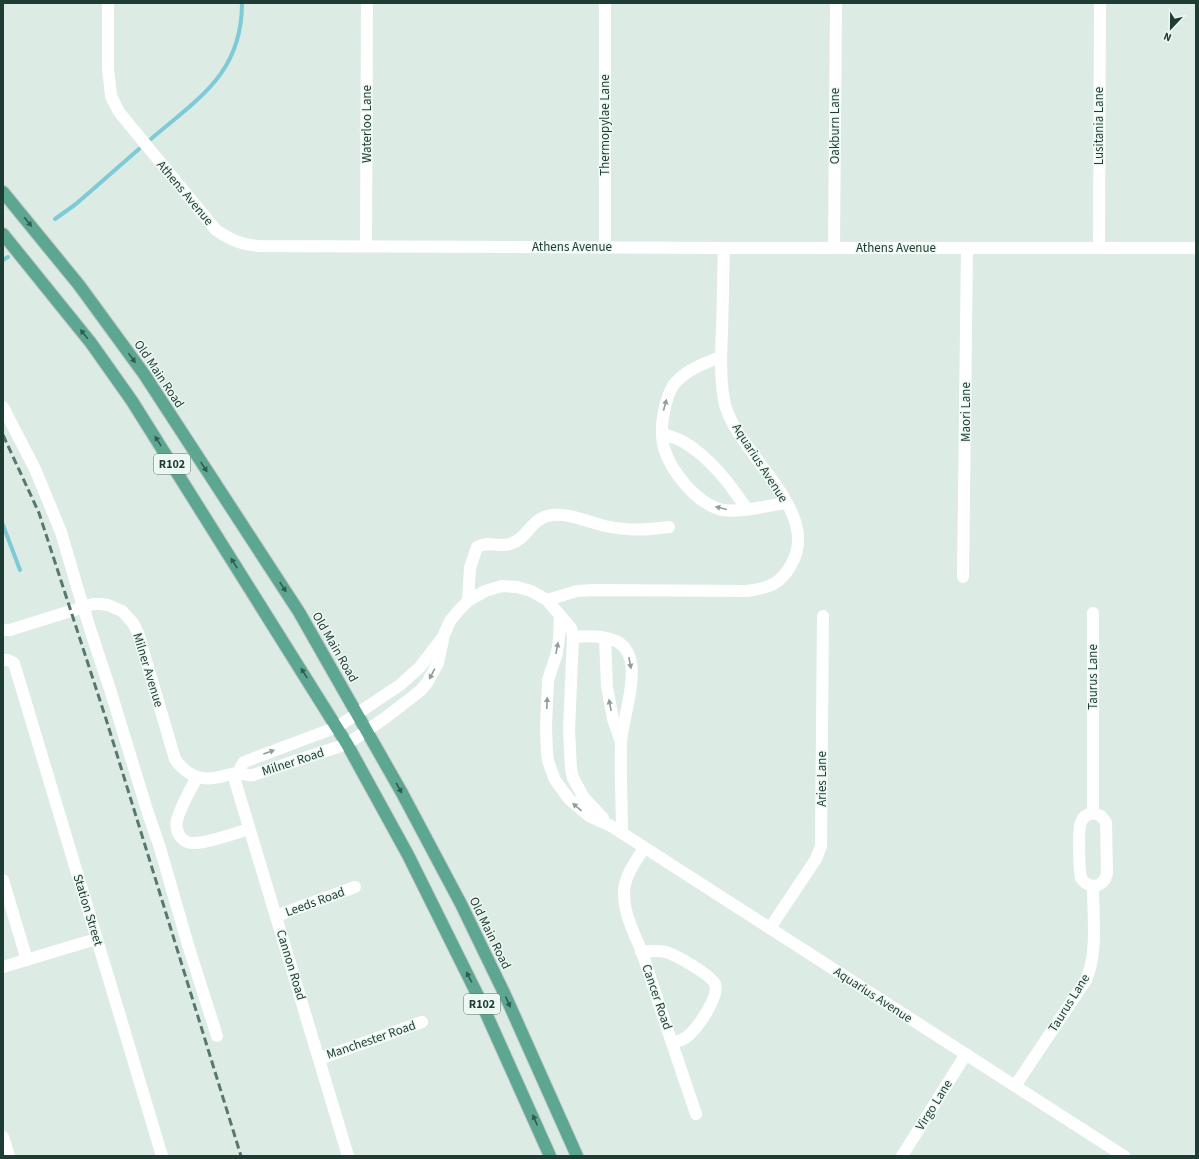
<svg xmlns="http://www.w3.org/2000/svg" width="1199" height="1159" font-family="'Source Sans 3',sans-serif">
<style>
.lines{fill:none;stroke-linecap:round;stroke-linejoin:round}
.stream{stroke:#7ecad7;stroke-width:4}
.major-casing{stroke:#c0c8c6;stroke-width:14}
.minor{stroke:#fff;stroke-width:12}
.major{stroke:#5da692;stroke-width:12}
.rail{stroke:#57786f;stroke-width:3;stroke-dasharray:8 4;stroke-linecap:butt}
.minor-bridge{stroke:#fff;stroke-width:12}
.oneway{fill:#305c50}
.oneway2{fill:#8e9e9a}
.labels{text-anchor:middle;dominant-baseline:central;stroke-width:3;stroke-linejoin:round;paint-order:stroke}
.shield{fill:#eef8f3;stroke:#5c746d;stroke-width:1}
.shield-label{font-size:12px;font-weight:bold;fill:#1d3c34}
.street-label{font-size:13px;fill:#1d3c34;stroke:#eef8f3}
</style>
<rect width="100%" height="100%" fill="#ddebe5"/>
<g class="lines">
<g class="stream">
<path d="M 151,139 C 199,98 242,73 242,3"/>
<path d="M 55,219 L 76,204 L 139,149"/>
<path d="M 3,260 L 8,257"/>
<path d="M 3,525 L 20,570"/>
</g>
<g class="major-casing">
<g id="major">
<path d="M 3,192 L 79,285 L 144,374 L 299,612 L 402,793 L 461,904 L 505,995 L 577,1156"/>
<path d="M 3,234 L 91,343 L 132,401 L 347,744 L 408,855 L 481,1002 L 550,1156"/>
</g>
</g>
<g class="minor">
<path d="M 108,3 L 108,69 L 111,96 L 119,112 L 216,230 C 231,240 240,244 258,246 L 724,248 L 1196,248"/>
<path d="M 366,245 L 367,3"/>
<path d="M 605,247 L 605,3"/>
<path d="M 834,248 L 836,3"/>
<path d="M 1099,248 L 1100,3"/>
<path d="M 721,357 C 705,363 688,369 676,382 C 670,388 668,396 666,403 C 662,418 660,434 664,448 C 671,472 698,505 723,510 C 740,513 770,505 787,503"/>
<path d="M 3,407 L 35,469 L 61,532 L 78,590"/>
<path d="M 662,433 C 668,436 676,438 682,441 C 710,457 729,483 747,509"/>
<path d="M 963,577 L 967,248"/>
<path d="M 547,600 L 571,628 L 573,637 L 569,730 L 571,769 L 573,778 L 584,798 L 603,818"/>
<path d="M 468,601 L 470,568 L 477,547 C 490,540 499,548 510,544 C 529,538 530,518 552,515 C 570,513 588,522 605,526 C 629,531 646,530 669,527"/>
<path d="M 560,616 L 559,638 L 557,653 L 548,680 L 546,726 L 547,753 L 548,761 L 555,780 L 569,799 L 589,816 L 611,826 L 1124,1156"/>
<path d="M 3,630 L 10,630 L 93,604 L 101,604 L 108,605 L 122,611 L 133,623 L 138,633 L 175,759 C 186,775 201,782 219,777 C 225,776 232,773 238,773 C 243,773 246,776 253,775 L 347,744 L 385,718 L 420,691 L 427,683 L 438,663 L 443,640"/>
<path d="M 92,635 L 109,686 L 147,810 L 160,848 L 188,945 L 217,1036"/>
<path d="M 573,637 C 588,636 614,634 625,648 C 642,670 622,718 621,744 C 620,774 622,804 622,833"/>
<path d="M 605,638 L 607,687 L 613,719 L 621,742"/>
<path d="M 3,660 L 8,660 L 14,663 L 162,1156"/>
<path d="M 239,773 L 241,766 L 244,762 L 337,727 L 400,685 L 420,667 L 443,637 L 450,621 L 459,610 L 468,601 L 485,591 L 502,586 L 517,587 L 531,591 L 547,600 L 577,591 L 594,590 L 747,591 C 768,588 780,585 791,565 C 824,510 733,452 724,400 C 720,377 721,353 722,330 C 723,303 723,276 724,248"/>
<path d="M 233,774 L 348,1156"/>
<path d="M 197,777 C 190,791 181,805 177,820 C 175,830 180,842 192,843 C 206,844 235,833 249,829"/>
<path d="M 1093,813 L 1093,613"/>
<path d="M 1093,813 L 1101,816 L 1106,822 L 1107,873 C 1104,888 1089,890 1081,878 C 1079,869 1078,829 1081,822 C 1083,816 1088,814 1093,813 Z"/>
<path d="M 644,848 C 636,861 625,875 624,891 C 623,914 635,934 643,955 C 660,1008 678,1061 696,1114"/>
<path d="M 3,880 L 27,960"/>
<path d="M 276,916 L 355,887"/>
<path d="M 770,928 L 816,859 L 821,846 L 823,616"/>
<path d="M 641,952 C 650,951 658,950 666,952 C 676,955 711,975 715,984 C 720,996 698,1027 689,1035 C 684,1040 679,1041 672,1043"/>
<path d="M 3,967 L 96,939"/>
<path d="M 319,1059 L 422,1022"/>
<path d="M 1015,1086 L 1086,980 C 1098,953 1093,916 1093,887"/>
<path d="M 3,1137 L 9,1156"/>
<path d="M 902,1156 L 966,1054"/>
</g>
<use href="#major" class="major"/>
<path class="rail" d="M 3,435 L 39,513 L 106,719 L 241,1156"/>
<path class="minor-bridge" d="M 78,590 L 92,635"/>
</g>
<defs><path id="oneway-solid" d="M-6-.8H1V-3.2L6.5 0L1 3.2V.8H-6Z"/></defs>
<g class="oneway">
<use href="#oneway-solid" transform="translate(28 222) rotate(51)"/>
<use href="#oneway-solid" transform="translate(84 334) rotate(-129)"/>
<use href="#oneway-solid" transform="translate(132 358) rotate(54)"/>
<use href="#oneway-solid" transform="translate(158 441) rotate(-122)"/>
<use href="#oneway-solid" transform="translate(204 467) rotate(57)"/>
<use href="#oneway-solid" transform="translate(234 563) rotate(-122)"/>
<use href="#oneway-solid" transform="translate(283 587) rotate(57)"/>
<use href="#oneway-solid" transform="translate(304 673) rotate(-122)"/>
<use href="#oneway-solid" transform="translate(399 788) rotate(61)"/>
<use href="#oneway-solid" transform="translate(469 977) rotate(-117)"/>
<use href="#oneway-solid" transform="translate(508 1002) rotate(66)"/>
<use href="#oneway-solid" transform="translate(535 1120) rotate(-114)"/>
</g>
<g class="oneway2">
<use href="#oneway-solid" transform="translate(665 405) rotate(-75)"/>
<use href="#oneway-solid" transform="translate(721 508) rotate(-166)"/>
<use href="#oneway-solid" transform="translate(557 648) rotate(-79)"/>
<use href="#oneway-solid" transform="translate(630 663) rotate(79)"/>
<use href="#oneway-solid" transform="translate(432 674) rotate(118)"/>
<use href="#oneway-solid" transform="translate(547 703) rotate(-88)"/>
<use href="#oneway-solid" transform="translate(610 705) rotate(-101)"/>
<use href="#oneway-solid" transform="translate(269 752) rotate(-20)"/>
<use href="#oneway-solid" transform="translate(577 807) rotate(-139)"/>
</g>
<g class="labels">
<g class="shield">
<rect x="154" y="454" width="36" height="20" rx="3"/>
<rect x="464" y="994" width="36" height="20" rx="3"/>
</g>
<g class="shield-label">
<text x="172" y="464">R102</text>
<text x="482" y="1004">R102</text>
</g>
<g class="street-label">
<text transform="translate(367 124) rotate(-90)">Waterloo Lane</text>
<text transform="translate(605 125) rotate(-90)">Thermopylae Lane</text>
<text transform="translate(835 126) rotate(-90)">Oakburn Lane</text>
<text transform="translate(1099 126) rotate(-90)">Lusitania Lane</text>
<text transform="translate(185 193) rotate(50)">Athens Avenue</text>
<text x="572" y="247">Athens Avenue</text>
<text x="896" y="248">Athens Avenue</text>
<text transform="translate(159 374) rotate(56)">Old Main Road</text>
<text transform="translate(966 412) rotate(-90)">Maori Lane</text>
<text transform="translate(760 463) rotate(57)">Aquarius Avenue</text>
<text transform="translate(335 647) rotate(60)">Old Main Road</text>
<text transform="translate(148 670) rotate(73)">Milner Avenue</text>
<text transform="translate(1093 677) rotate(-90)">Taurus Lane</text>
<text transform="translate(293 762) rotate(-18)">Milner Road</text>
<text transform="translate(822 779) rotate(-90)">Aries Lane</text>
<text transform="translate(315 902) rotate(-20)">Leeds Road</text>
<text transform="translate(88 910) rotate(73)">Station Street</text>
<text transform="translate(490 933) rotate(64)">Old Main Road</text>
<text transform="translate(291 965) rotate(73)">Cannon Road</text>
<text transform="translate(873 995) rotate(33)">Aquarius Avenue</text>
<text transform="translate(657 997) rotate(71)">Cancer Road</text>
<text transform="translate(1069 1003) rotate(-58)">Taurus Lane</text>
<text transform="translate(371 1040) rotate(-19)">Manchester Road</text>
<text transform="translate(934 1105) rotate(-58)">Virgo Lane</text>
</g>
</g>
<rect width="1199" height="1159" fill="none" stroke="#1d3c34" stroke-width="8"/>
<g transform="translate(1171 28) rotate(202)" stroke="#eef8f3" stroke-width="3" paint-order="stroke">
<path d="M0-3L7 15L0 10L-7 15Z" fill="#1d3c34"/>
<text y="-6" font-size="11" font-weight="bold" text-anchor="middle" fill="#1d3c34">N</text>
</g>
</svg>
